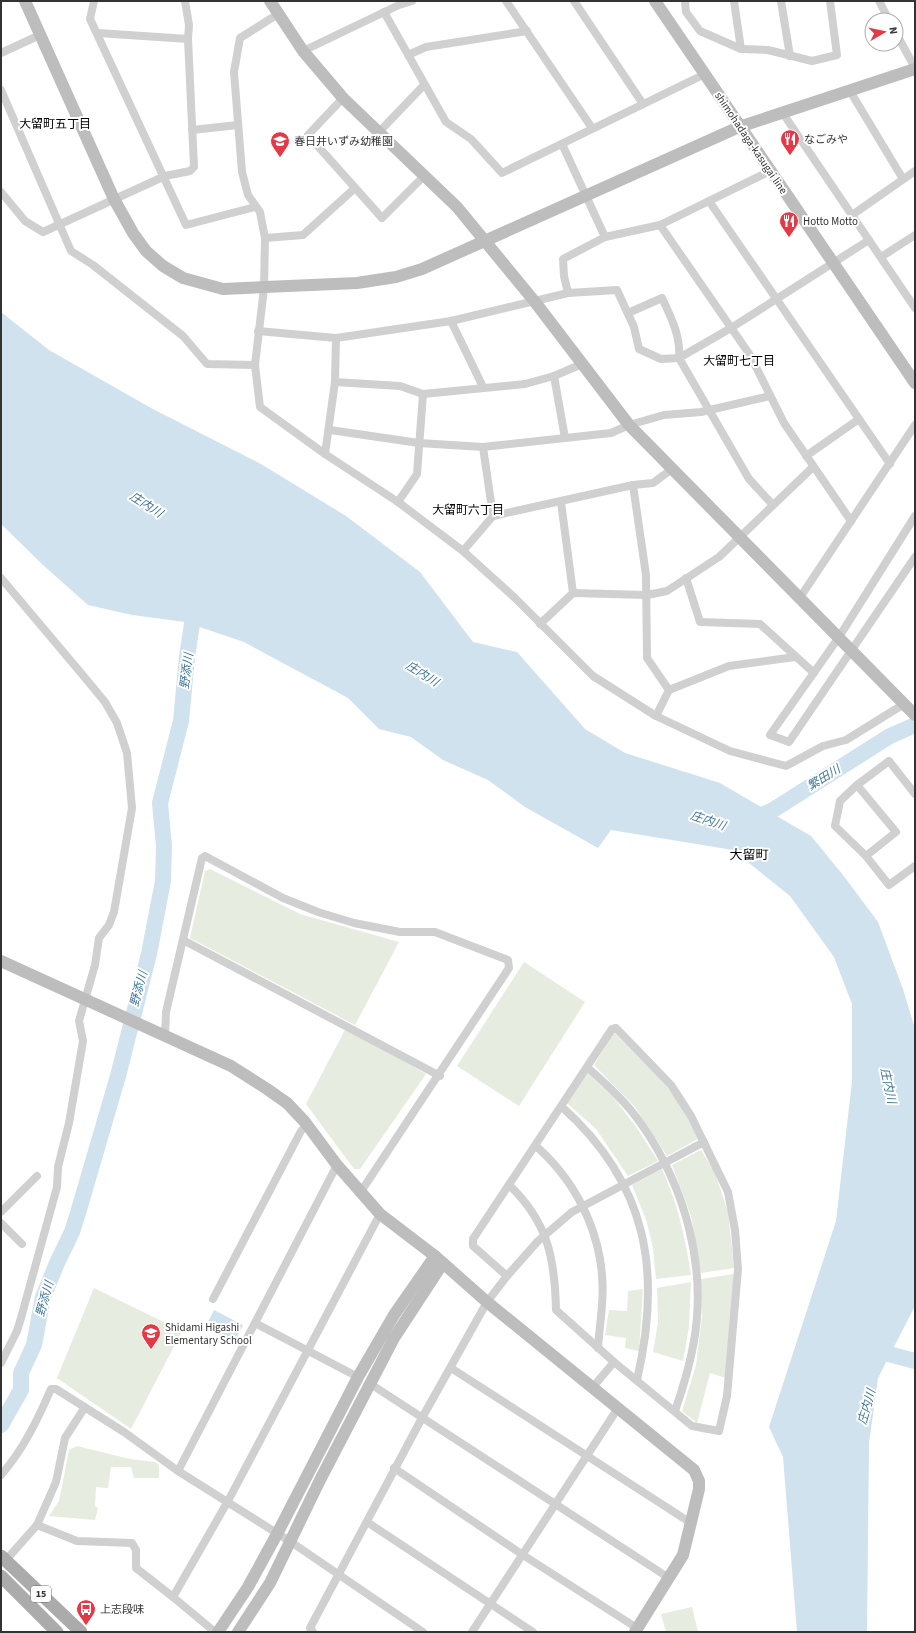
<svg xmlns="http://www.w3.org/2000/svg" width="916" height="1633" font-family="'Source Sans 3','Noto Sans JP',sans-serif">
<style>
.green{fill:#e6ecdf}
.water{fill:#cfe2ee}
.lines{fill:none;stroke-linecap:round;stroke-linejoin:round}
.river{stroke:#cfe2ee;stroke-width:16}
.street{stroke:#d0d0d0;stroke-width:8}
.secondary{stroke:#bdbdbd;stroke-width:12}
.primary{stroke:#ababab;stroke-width:13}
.labels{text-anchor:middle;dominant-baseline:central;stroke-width:4;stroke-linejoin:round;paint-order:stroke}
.shield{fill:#fff;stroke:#707070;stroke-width:1}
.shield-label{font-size:10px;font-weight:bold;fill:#333}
.poi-label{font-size:11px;fill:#333;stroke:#fff;text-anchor:start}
.street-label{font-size:11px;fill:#333;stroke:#fff}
.neighbourhood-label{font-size:12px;fill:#000;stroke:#fff}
.water-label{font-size:12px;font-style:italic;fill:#3f7597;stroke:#fff}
.quarter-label{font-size:13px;fill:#000;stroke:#fff}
</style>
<rect width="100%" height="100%" fill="#fff"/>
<g class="green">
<path d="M 210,869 L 300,914 L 399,942 L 355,1025 L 190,938 L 205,871 Z"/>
<path d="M 524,962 L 585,1002 L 519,1106 L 457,1066 Z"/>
<path d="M 346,1028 L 426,1074 L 360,1169 L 354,1169 L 306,1104 Z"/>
<path d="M 614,1032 L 662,1081 L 683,1107 L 698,1139 L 667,1156 L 635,1107 L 594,1065 Z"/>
<path d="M 587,1073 L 613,1097 L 637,1128 L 658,1161 L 628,1176 L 596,1129 L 567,1103 Z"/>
<path d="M 701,1150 L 715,1173 L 728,1212 L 734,1268 L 701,1273 L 691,1216 L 672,1165 Z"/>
<path d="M 662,1169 C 678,1205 685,1236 691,1275 L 656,1279 L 653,1248 L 647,1222 L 632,1185 Z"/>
<path d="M 734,1274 L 726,1378 L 710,1373 L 697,1423 L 682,1411 L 696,1365 L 702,1316 L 701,1279 Z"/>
<path d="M 691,1282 L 689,1327 L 683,1361 L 653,1352 L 658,1323 L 657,1288 Z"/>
<path d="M 94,1288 L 182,1331 L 131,1429 L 57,1378 Z"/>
<path d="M 643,1289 L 639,1351 L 625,1348 L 626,1338 L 605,1335 L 609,1310 L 627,1311 L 628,1291 Z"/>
<path d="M 77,1446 L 130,1459 L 155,1462 L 159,1465 L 159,1478 L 134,1478 L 131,1467 L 111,1467 L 108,1488 L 96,1487 L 95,1506 L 98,1508 L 95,1520 L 49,1516 L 59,1501 L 69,1450 Z"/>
<path d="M 692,1607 L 698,1632 L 666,1632 L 661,1614 Z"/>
</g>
<g class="water">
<path d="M 1,312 L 49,350 L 151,408 L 261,464 L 346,516 L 420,572 L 473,642 L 517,652 L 585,729 L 625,753 L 720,783 L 811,836 L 843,875 L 878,922 L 903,989 L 915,1029 L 915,1306 L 878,1378 L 869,1443 L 867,1632 L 797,1632 L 783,1457 L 769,1427 L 836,1221 L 852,1081 L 852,1004 L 834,957 L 790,896 L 733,850 L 611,830 L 598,848 L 525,807 L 488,780 L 443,760 L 411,737 L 379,729 L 348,698 L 244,642 L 185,622 L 132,615 L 88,605 L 43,565 L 1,524 Z"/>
<path d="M 214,1310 L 243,1325 L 234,1343 L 205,1328 Z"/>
</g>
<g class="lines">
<g class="river">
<path d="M 751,820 L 773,810 L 890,736 L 915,725"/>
<path d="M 881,1352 L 915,1361"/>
<path d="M 1,1425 L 21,1390 L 21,1373 L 34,1345 L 43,1297 L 57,1263 L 72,1232 L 78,1213 L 118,1076 L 149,954 L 163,881 L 164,846 L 160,803 L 181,721 L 187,657 L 195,604"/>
</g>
<g class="street">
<path d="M 94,1 L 90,19 L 186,225 L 255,207"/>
<path d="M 506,1 L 592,128"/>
<path d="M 574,1 L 643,104"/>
<path d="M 685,1 L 686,12 L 700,31 L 741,49 L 768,50 L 812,61 L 837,55 L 830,1"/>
<path d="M 734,1 L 741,49"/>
<path d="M 781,1 L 790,56"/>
<path d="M 879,1 L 889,20"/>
<path d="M 384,12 L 446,122 L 471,139 L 502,173 L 705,74"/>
<path d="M 278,14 L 240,38 L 234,72 L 242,172 L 248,195 L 260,212 L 265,238 L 264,288 L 255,365 L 260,407 L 325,454"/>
<path d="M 98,33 L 188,39"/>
<path d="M 896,33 L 915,68"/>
<path d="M 303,51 L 399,5 L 412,1"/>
<path d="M 1,53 L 40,35"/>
<path d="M 408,55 L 426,47 L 527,31"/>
<path d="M 1,90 L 71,251 L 93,265 L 183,336 L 207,364 L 255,365"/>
<path d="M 850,91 L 903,179"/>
<path d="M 343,98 L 308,135 L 382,218 L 424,176"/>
<path d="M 782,112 L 915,308"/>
<path d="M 192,130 L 238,125"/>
<path d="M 379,132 L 424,85"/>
<path d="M 562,144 L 605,237"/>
<path d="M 1,192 L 25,221 L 43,232 L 165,176 L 190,171 L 194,167 L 188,39 L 189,25 L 185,1"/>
<path d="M 709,201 L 890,464"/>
<path d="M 852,215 L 915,171"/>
<path d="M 660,225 L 750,355 L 784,423 L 851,521"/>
<path d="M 265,238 L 303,235 L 355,188"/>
<path d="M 881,257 L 915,235"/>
<path d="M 568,293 L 564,276 L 563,259 L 605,237 L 660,225 L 770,171"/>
<path d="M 628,313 L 662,298 C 671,317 681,337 679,358 L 749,479 L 773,505"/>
<path d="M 451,321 L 483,387"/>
<path d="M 258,331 L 336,338 L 451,321 L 568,293 L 617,290 L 634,327 L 639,349 L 661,359 L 679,358 L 731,328 L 869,240"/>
<path d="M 336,338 L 335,382 L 325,454 L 398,502 L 463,551 L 515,598 L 593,676 L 656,716 L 730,751 L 786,766 L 823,746 L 846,740 L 904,704"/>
<path d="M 554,376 L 565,438"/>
<path d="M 335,382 L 400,386 L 423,394 L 525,384 L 554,376 L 582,364"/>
<path d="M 330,430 L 419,443 L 483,447 L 611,433 L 629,425 L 664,415 L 701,412 L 770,396"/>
<path d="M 483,447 L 493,516"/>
<path d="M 806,456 L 859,419"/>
<path d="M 633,485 L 646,575 L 647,658 L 669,690"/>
<path d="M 398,502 L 417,474 L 423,394"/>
<path d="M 561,502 L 573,593"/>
<path d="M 915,516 L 839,637 L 770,735 L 789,742 L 915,557"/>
<path d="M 463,551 L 493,516 L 633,485 L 653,483 L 672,469"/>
<path d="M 1,578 L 81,673 L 105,702 L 117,723 L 127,753 L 132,808 L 114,912 L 109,925 L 99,938 L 95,965 L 79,1021 L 83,1041 L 69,1123 L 58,1167 L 57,1187 L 21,1318 L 17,1331 L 1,1363"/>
<path d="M 686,578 L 700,622 L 760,624 L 814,673"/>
<path d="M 799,599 L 915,425"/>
<path d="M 540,624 L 573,593 L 647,595 L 667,591 L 719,557 L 813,467"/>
<path d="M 656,716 L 669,690 L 729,666 L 795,657"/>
<path d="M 857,785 L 896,832 L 866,856"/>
<path d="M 915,794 L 889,761 L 857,785 L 840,801 L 835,826 L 866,856 L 889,885 L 915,866"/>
<path d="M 183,940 L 440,1076"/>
<path d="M 165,1036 L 166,1012 L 202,858 L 205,856 L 283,898 L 318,912 L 354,923 L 400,932 L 435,932 L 508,960 L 509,968 L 360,1193"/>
<path d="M 588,1068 C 607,1085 627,1103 642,1125 C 685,1187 707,1266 694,1341 C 690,1365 683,1388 675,1411"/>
<path d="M 562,1107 C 648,1184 662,1272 637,1380"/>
<path d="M 536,1146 C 581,1186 607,1244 602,1305 C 601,1319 599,1333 598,1348"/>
<path d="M 1,1212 L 37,1176"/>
<path d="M 1,1223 L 22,1244"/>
<path d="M 507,1276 L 473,1246 L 473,1239 L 612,1029 L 616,1028 L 671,1085 L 691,1116 L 728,1192 L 735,1230 L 738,1269 L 727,1396 L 719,1431 L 692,1426 L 614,1362 L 556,1310 C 555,1259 548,1222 509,1185"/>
<path d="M 213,1299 L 301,1131 L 307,1125"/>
<path d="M 255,1323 L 358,1377"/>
<path d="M 451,1368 L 691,1523"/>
<path d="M 369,1383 L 669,1578"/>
<path d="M 593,1387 L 614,1362"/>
<path d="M 394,1468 L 523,1555 L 637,1628"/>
<path d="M 178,1471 L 337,1165"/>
<path d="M 1,1475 C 23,1450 38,1419 51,1389 L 56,1389 L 124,1432 L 178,1471 L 291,1542 L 423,1632"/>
<path d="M 367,1522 L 533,1632"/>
<path d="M 37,1525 L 77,1541 L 132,1543 L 136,1550 L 136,1568 L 173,1597"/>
<path d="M 6,1560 L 37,1525 L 56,1482 L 65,1438 L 85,1407"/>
<path d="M 215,1632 L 173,1597 L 228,1501 L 380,1214"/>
<path d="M 313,1632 L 310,1628 L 422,1418 L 487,1302 L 507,1276 L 538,1241 L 572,1212 L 704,1142"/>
<path d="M 472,1632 L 618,1408"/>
</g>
<g class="secondary">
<path d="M 25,1 L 114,199 L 133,233 L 146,251 L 163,266 L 183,278 L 223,289 L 357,283 L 396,277 L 422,269 L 739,127 L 915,69"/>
<path d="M 270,1 L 303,51 L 343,98 L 457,207 L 535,302 L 629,425 L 915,715"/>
<path d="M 655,1 L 915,383"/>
<path d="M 1,961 L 231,1066 L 267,1089 L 287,1103 L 305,1122 L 337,1165 L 380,1214 L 435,1256 L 487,1302 L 694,1470 L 699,1481 L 699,1489 L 683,1555 L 635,1632"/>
<path d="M 218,1632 L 248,1587 L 277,1534 L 358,1377 L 394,1315 L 435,1256"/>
<path d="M 238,1632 L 270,1583 L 321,1478 L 394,1338 L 443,1263"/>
</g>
<g class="primary">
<path d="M 1,1556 L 81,1632"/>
<path d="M 1,1576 L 57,1632"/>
</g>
</g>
<defs>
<g id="restaurant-pin" transform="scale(1)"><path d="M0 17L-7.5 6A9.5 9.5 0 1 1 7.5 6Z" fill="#e63946" stroke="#fff"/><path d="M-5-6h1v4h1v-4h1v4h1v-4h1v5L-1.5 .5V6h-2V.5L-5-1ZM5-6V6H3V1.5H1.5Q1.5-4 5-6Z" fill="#fff"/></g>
<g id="school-pin" transform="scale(1)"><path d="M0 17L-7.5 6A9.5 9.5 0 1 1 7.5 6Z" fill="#e63946" stroke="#fff"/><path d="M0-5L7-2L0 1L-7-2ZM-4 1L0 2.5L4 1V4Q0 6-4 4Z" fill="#fff"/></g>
<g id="bus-pin" transform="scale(1)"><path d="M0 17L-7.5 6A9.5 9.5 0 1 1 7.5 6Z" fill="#e63946" stroke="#fff"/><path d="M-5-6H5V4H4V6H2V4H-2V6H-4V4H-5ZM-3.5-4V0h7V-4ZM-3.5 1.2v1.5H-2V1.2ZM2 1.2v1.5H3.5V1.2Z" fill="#fff"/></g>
</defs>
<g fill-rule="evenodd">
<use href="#restaurant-pin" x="790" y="139"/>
<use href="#school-pin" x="280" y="141"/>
<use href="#restaurant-pin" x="789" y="221"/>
<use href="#school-pin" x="151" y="1333"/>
<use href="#bus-pin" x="86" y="1609"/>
</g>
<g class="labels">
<rect class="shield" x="31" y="1586" width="20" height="16" rx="3"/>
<g class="shield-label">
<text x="41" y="1594">15</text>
</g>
<g class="poi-label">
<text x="804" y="139">なごみや</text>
<text x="294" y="141">春日井いずみ幼稚園</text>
<text x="803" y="221">Hotto Motto</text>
<text x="165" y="1327">Shidami Higashi<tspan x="165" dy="13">Elementary School</tspan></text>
<text x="100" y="1609">上志段味</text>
</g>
<g class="street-label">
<text transform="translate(751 143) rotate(56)">shimohadaga-kasugai line</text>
</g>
<g class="neighbourhood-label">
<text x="55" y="124">大留町五丁目</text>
<text x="739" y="361">大留町七丁目</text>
<text x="468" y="510">大留町六丁目</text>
</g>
<g class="water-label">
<text transform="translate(146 505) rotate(33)">庄内川</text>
<text transform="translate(187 671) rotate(-83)">野添川</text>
<text transform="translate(422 674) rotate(32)">庄内川</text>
<text transform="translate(824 778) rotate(-32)">繁田川</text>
<text transform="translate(708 821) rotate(19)">庄内川</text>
<text transform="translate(139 989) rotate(-75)">野添川</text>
<text transform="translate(888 1086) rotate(78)">庄内川</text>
<text transform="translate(45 1299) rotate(-74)">野添川</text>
<text transform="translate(867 1407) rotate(-74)">庄内川</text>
</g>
<g class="quarter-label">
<text x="749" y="855">大留町</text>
</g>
</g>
<rect width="916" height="1633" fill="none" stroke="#333333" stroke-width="4"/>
<g transform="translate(884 32) rotate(81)"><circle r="19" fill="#ffffff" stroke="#adadad"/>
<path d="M0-3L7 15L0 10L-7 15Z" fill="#e63946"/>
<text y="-6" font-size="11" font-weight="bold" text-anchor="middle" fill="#333333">N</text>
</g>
</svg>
